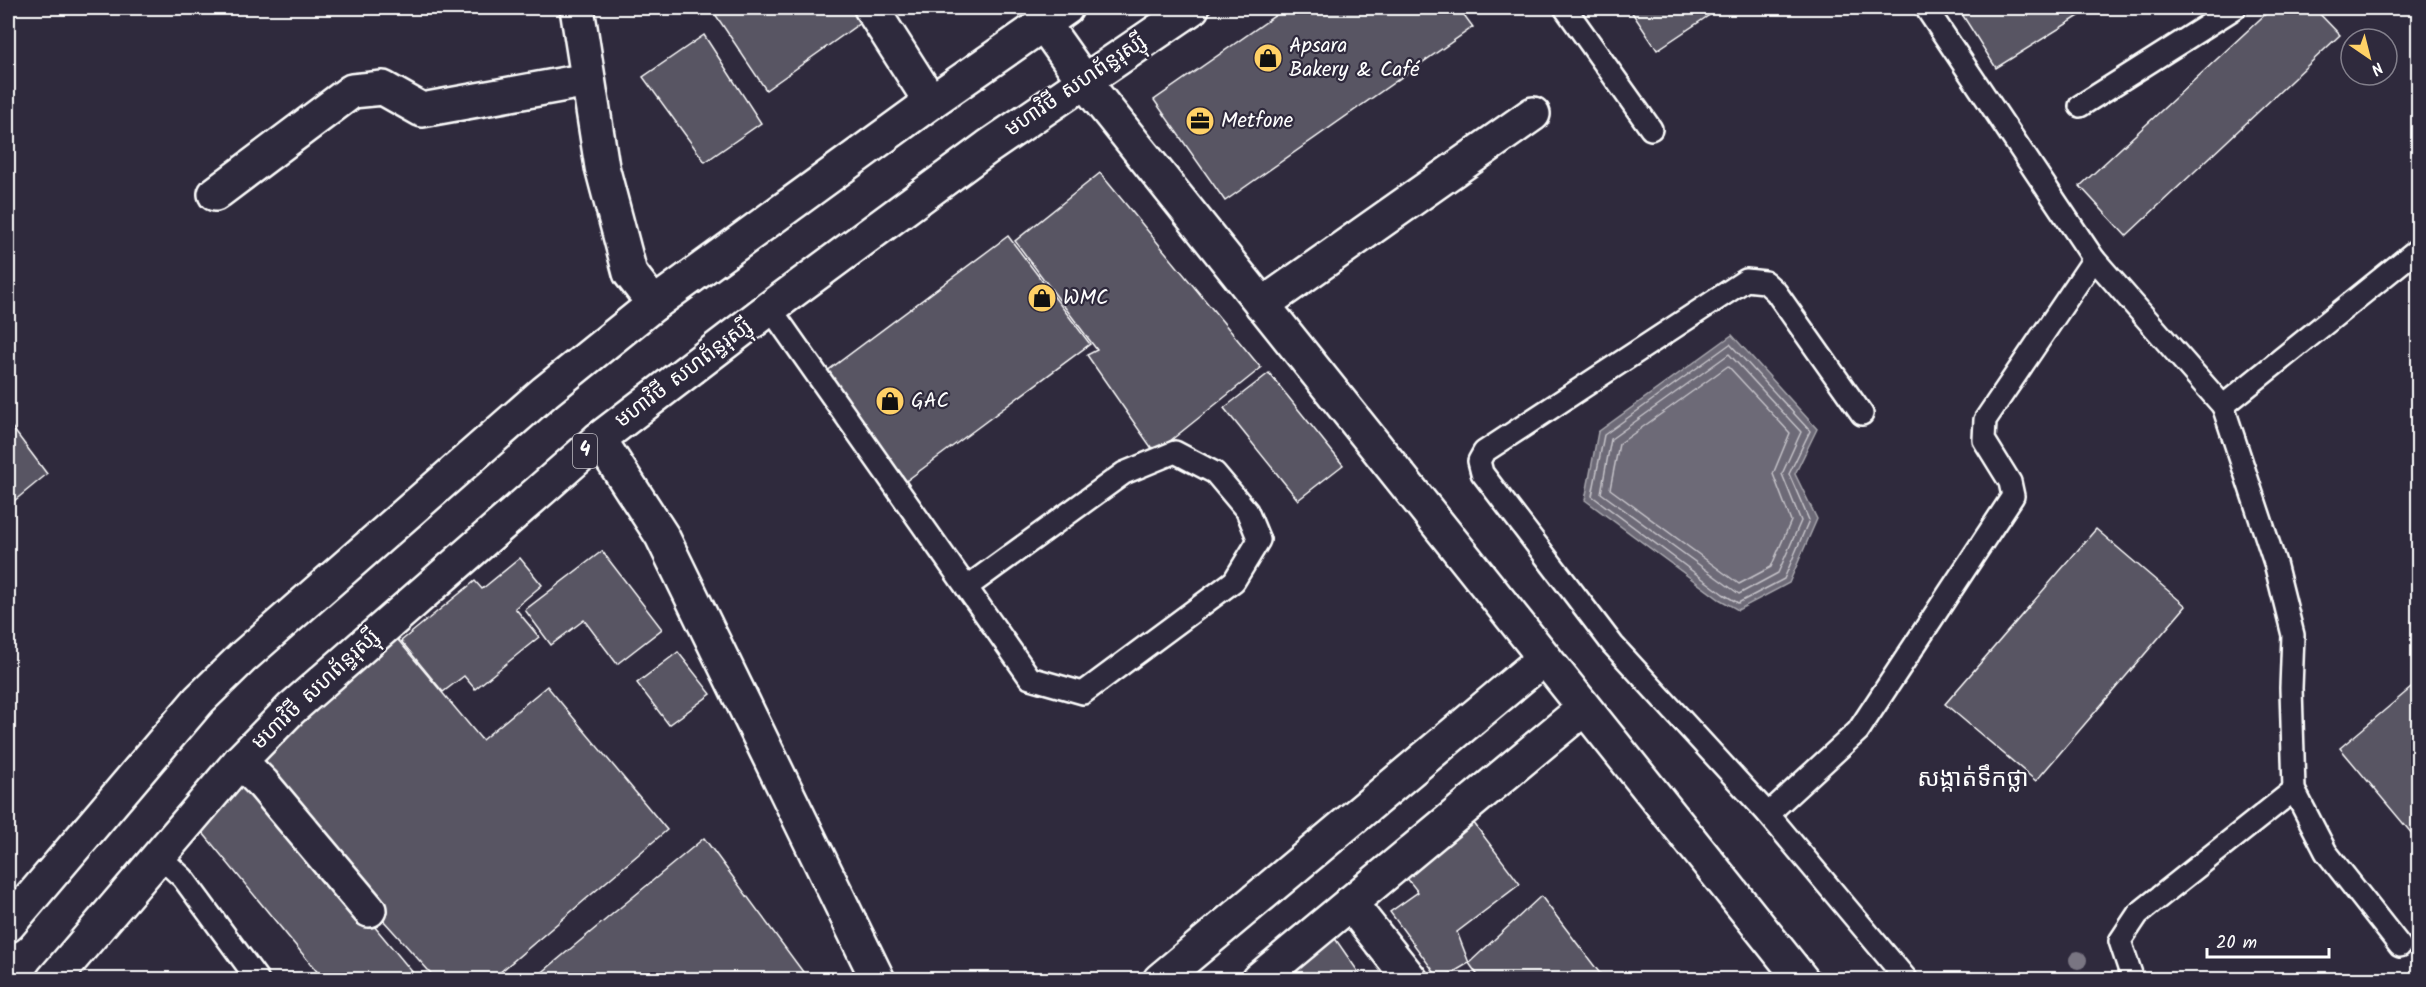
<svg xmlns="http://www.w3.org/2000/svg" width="2426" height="987" font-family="Kalam,'Noto Sans Khmer',sans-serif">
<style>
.water{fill:#6d6a77;stroke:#a7a6ad;stroke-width:1.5}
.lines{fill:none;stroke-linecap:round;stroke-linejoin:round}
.shore{stroke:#c5c3c9;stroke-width:1.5}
.building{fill:#595564;stroke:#fff;stroke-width:1.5}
.service-casing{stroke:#fff;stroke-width:26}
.minor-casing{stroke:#fff;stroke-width:38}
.tertiary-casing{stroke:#fff;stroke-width:38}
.trunk-casing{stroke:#fff;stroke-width:38}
.service{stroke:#2f2a3d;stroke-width:21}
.minor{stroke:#2f2a3d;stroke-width:33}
.tertiary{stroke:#2f2a3d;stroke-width:33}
.trunk{stroke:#2f2a3d;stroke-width:33}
.tree{fill:#797582}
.labels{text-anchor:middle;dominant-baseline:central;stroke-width:4.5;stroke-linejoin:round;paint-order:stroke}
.shield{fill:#2f2a3d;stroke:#c1bfc5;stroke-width:1.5}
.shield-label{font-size:20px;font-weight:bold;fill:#fff}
.poi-label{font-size:21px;fill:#fff;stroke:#2f2a3d;text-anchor:start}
.street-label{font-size:21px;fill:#fff;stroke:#2f2a3d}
.quarter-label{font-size:24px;fill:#fff;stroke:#2f2a3d}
</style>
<rect width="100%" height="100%" fill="#2f2a3d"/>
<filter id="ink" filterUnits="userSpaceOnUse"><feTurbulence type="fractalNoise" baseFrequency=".0167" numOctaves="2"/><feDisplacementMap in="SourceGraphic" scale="12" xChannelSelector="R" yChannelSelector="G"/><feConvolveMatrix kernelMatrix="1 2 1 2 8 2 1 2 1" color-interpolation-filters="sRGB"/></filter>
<g filter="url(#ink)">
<path class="water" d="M 1732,335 L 1817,429 L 1795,474 L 1817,519 L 1789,583 L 1738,610 L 1719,599 L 1585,500 L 1598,432 Z"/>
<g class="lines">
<g class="shore">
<path d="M 1730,344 L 1810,431 L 1789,474 L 1809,520 L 1784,579 L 1738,603 L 1723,594 L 1592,496 L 1604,435 Z"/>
<path d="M 1729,354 L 1801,432 L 1782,474 L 1801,521 L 1778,573 L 1739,594 L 1601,493 L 1611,439 Z"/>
<path d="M 1728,366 L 1790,433 L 1773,474 L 1791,521 L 1771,567 L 1739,584 L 1610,489 L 1619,444 Z"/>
</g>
</g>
<g class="building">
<path d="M 711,8 L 860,8 L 867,18 L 766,90 Z"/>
<path d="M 1286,8 L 1459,8 L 1473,27 L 1225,201 L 1154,100 Z"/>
<path d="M 1629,8 L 1720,8 L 1657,50 Z"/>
<path d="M 1966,8 L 2092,8 L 1996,68 L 1960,11 Z"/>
<path d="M 2272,8 L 2314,8 L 2340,35 L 2126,236 L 2080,186 Z"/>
<path d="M 704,35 L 761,123 L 705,162 L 643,77 Z"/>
<path d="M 1100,173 L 1261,368 L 1155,453 L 1087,355 L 1097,350 L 1015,241 Z"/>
<path d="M 1008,236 L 1090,344 L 906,481 L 826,372 Z"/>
<path d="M 1269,373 L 1343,465 L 1298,500 L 1224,408 Z"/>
<path d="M 8,422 L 47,474 L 8,506 Z"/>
<path d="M 2096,529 L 2186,606 L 2036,781 L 1945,704 Z"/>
<path d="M 602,551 L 662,629 L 617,664 L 584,620 L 551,645 L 525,610 Z"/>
<path d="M 520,558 L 542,585 L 515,608 L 539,637 L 475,689 L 464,676 L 443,692 L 401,641 L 475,581 L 482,589 Z"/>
<path d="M 388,628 L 482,740 L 547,686 L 667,830 L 491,980 L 437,980 L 240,761 Z"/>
<path d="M 678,652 L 711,694 L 669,725 L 637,683 Z"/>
<path d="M 2418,682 L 2418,841 L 2340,748 Z"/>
<path d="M 243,769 L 419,980 L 324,980 L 189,816 Z"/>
<path d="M 1467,814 L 1520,884 L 1457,932 L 1469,963 L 1440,980 L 1390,912 L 1418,892 L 1398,867 Z"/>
<path d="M 704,838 L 809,980 L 533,980 Z"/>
<path d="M 1541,896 L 1605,980 L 1481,980 L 1469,963 Z"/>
<path d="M 1334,937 L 1364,980 L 1274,980 Z"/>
</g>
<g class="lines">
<g class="service-casing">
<g id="service">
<path d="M 1565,8 L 1651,129"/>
<path d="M 1926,8 L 2094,259 L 2223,406 L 2418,249"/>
<path d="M 2080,106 L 2235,8"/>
<path d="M 770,308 L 1030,678 L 1083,693 L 1234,581 L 1259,540 L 1247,511 L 1215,473 L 1175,452 L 1124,473 L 967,587"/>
<path d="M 2223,406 L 2275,563 L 2293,635 L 2291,688 L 2294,790 L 2326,852 L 2400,946"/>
<path d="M 1862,414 L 1776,292 L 1765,282 L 1746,280 L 1484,452 L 1479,461 L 1482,473 L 1613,645 L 1768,814 L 1907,980"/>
<path d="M 1768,814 L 1858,731 L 2013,496 L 2010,482 L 1984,440 L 1985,420 L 2094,259"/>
<path d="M 159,856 L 183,878 L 258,980"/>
<path d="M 2133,980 L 2120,941 L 2138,914 L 2294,790"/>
</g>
</g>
<g class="minor-casing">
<g id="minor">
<path d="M 871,8 L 931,102"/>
<path d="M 1043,23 L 1084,81 L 1802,980"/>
<path d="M 215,194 L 352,91 L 383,88 L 422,110 L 588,80"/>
<path d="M 1262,305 L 1533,114"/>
<path d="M 599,439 L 662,536 L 878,980"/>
<path d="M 240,761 L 263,784 L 369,910"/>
<path d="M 1350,903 L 1411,980"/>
<path d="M 1160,980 L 1543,659"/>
<path d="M 1258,980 L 1583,709"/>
</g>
</g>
<g class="tertiary-casing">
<path id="tertiary" d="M 577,8 L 602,167 L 630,273 L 654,304"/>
</g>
<g class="trunk-casing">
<g id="trunk">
<path d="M 8,925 L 199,700 L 243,657 L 545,392 L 654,304 L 931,102 L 1066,8"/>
<path d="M 53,980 L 240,761 L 291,709 L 599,439 L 770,308 L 988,147 L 1192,8"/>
</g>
</g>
<use href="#service" class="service"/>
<use href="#minor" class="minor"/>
<use href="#tertiary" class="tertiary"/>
<use href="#trunk" class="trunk"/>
</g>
<circle class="tree" cx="2078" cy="960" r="9"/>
</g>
<defs>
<g id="shop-disc" transform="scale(1.5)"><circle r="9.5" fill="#ffd166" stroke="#2f2a3d"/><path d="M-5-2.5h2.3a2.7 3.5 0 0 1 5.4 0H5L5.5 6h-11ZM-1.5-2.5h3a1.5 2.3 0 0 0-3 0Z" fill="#111"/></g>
<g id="office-disc" transform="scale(1.5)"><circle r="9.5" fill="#ffd166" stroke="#2f2a3d"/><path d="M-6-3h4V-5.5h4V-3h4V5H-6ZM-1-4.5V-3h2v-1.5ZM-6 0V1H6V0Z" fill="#111"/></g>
</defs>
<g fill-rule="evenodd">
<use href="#shop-disc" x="1268" y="58"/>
<use href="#office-disc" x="1200" y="121"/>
<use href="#shop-disc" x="1042" y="298"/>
<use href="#shop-disc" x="890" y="401"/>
</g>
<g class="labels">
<rect class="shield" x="573" y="434" width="24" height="34" rx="4.5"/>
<g class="shield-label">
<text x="585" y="451">4</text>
</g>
<g class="poi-label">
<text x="1289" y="46">Apsara<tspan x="1289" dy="24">Bakery &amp; Café</tspan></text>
<text x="1221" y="121">Metfone</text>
<text x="1063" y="298">WMC</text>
<text x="911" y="401">GAC</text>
</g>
<g class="street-label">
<text transform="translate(1076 86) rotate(-34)">មហាវិថី សហព័ន្ធរុស្ស៊ី</text>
<text transform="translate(684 374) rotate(-37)">មហាវិថី សហព័ន្ធរុស្ស៊ី</text>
<text transform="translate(316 690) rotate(-43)">មហាវិថី សហព័ន្ធរុស្ស៊ី</text>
</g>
<g class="quarter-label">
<text x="1973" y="779">សង្កាត់ទឹកថ្លា</text>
</g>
</g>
<rect width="2426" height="987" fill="none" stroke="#2f2a3d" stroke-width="30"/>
<rect x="15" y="15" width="2396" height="957" fill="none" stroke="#fff" stroke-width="2" filter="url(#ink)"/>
<g transform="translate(2369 57) rotate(145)"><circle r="28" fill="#2f2a3d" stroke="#827f8b" stroke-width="1.5"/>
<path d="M0-4.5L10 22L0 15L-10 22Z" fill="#ffd166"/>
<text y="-9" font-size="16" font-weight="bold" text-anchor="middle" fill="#ffffff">N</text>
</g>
<path d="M2207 948v9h122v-9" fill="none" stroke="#ffffff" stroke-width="3"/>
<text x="2216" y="948" font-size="18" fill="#ffffff" stroke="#2f2a3d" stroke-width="4.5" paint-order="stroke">20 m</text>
</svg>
